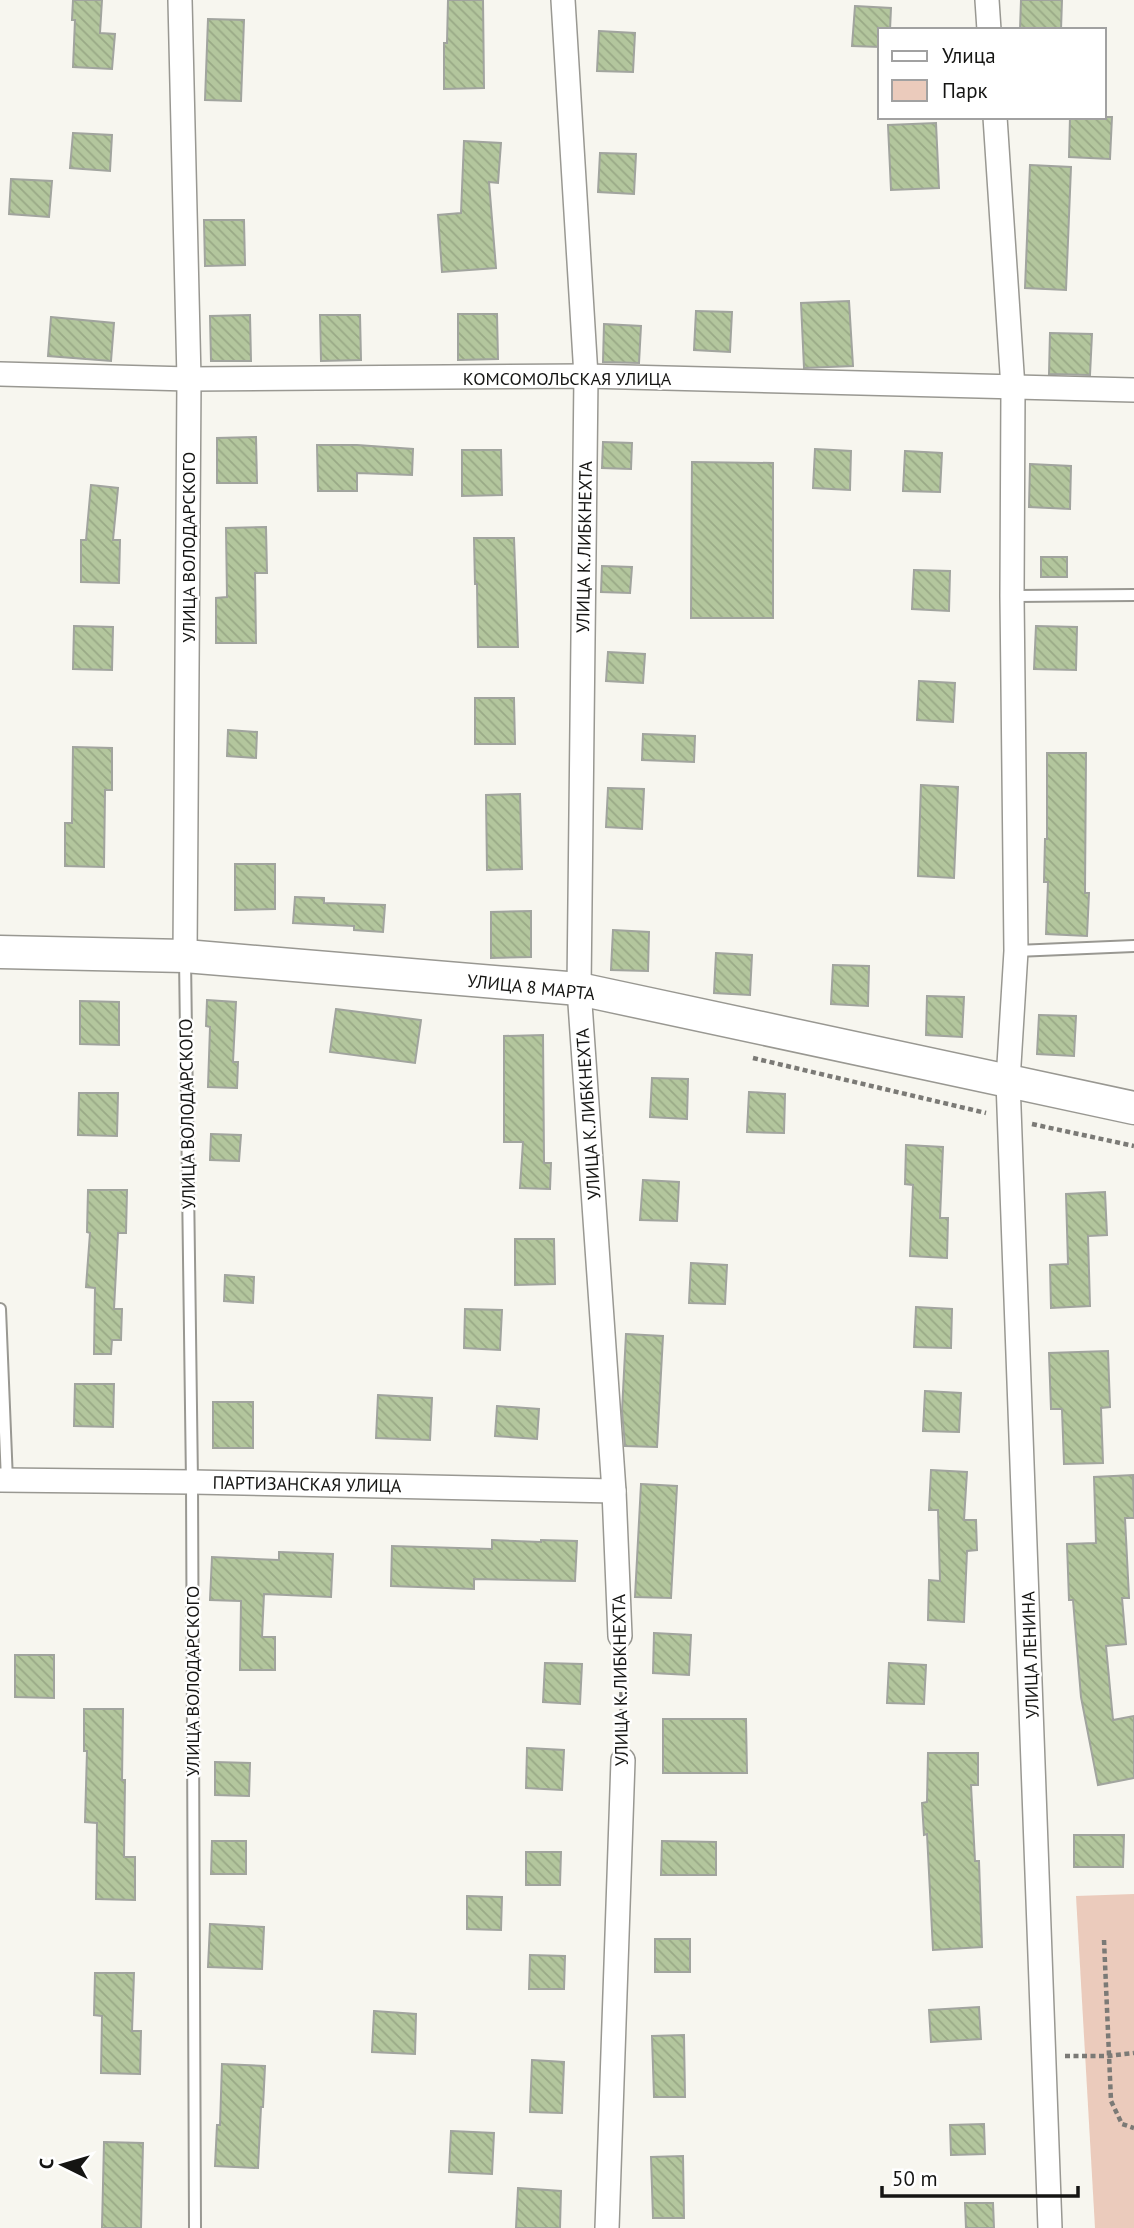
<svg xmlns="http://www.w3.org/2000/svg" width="1134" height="2228" font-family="'PT Sans',sans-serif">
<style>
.green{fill:#ebcbbc}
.building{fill:url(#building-back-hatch);stroke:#a1a49e;stroke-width:2}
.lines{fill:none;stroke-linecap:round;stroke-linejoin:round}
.lane-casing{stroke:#999892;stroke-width:14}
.street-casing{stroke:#999892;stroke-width:26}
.secondary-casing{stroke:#999892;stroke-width:35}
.path{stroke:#7b7a76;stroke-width:4.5;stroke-dasharray:5 3.5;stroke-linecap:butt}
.lane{stroke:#fff;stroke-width:10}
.street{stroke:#fff;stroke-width:23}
.secondary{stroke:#fff;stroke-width:32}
.labels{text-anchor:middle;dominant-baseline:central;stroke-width:5;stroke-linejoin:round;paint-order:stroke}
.street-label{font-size:18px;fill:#151513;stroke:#fff}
</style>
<defs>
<pattern id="building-back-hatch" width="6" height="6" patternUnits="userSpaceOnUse" patternTransform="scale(1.75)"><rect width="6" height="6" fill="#b3c69d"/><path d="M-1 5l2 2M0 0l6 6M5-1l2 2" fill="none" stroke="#99a986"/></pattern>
</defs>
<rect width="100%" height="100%" fill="#f7f6ef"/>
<path class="green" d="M 1134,1894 L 1134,2228 L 1095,2228 L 1076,1896 Z"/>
<g class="building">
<path d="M 73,0 L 102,0 L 100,33 L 115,34 L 112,69 L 73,67 L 75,20 L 72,20 Z"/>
<path d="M 448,0 L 483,0 L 484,88 L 444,89 L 444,43 L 447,43 Z"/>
<path d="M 1021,0 L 1062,0 L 1061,30 L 1020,30 Z"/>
<path d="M 855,6 L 891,8 L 890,30 L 880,30 L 880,47 L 852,46 Z"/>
<path d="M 208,19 L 244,20 L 241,101 L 205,100 Z"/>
<path d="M 599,31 L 635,33 L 633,72 L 597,71 Z"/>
<path d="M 1070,117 L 1112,117 L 1110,159 L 1069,157 Z"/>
<path d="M 936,123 L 939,188 L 891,190 L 888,125 Z"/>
<path d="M 73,133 L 112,135 L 110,171 L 70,168 Z"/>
<path d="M 464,141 L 501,143 L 498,183 L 489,182 L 496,268 L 442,272 L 438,215 L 461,213 Z"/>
<path d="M 600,153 L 636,154 L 634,194 L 598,192 Z"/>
<path d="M 1030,165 L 1071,167 L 1066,290 L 1025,288 Z"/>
<path d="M 11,179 L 52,181 L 49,217 L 9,214 Z"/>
<path d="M 204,220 L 244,220 L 245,265 L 205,266 Z"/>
<path d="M 849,301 L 853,366 L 804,368 L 801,303 Z"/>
<path d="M 696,311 L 732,312 L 730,352 L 694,350 Z"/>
<path d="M 458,314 L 497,314 L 498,359 L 458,360 Z"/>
<path d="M 250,315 L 251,361 L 211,361 L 210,316 Z"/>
<path d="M 320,315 L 360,315 L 361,360 L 321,361 Z"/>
<path d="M 51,317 L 114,323 L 111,361 L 48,356 Z"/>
<path d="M 604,324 L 641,326 L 639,363 L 603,362 Z"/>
<path d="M 1050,333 L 1092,334 L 1090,375 L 1049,374 Z"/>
<path d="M 256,437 L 257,483 L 217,483 L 217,438 Z"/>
<path d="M 603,442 L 632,443 L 631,469 L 602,468 Z"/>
<path d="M 317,445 L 357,445 L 413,449 L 412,475 L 357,473 L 357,491 L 318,491 Z"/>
<path d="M 815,449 L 851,451 L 850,490 L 813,488 Z"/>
<path d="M 462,450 L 501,450 L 502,495 L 462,496 Z"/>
<path d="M 905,451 L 942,453 L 940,492 L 903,491 Z"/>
<path d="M 692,462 L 773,463 L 773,618 L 691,618 Z"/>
<path d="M 1030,464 L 1071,466 L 1070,509 L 1029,507 Z"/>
<path d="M 91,485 L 118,488 L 113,540 L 120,540 L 119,583 L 81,582 L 81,540 L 86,540 Z"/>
<path d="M 266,527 L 267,573 L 255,573 L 256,643 L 216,643 L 216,598 L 227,597 L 226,528 Z"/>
<path d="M 474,538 L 514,538 L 518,647 L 478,647 L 477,584 L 475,584 Z"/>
<rect x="1041" y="557" width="26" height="20"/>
<path d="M 602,566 L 632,567 L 630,593 L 601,592 Z"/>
<path d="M 914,570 L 950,571 L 949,611 L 912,609 Z"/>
<path d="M 74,626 L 113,627 L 112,670 L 73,669 Z"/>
<path d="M 1036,626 L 1077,627 L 1076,670 L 1034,669 Z"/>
<path d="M 608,652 L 645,654 L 643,683 L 606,681 Z"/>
<path d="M 919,681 L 955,683 L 953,722 L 917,720 Z"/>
<path d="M 475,698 L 514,698 L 515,744 L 475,744 Z"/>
<path d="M 228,730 L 257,732 L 256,758 L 227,756 Z"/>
<path d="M 643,734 L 695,736 L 694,762 L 642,760 Z"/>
<path d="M 73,747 L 112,748 L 112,790 L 105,790 L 104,867 L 65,866 L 65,823 L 72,823 Z"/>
<path d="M 1047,753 L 1086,753 L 1085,893 L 1089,893 L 1087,936 L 1046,934 L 1048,882 L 1044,882 L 1045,839 L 1047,839 Z"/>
<path d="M 921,785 L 958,787 L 954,878 L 918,876 Z"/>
<path d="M 608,788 L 644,789 L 642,829 L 606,827 Z"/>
<path d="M 520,794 L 522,869 L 487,870 L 486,795 Z"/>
<path d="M 235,864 L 275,864 L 275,909 L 235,910 Z"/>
<path d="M 295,897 L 324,898 L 324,903 L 385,905 L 383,932 L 354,930 L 354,926 L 293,923 Z"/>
<path d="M 531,911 L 531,957 L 491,958 L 491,912 Z"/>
<path d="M 613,930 L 649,932 L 648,971 L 611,970 Z"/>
<path d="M 716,953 L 752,955 L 750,995 L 714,993 Z"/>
<path d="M 833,965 L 869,966 L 868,1006 L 831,1004 Z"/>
<path d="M 927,996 L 964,997 L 962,1037 L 926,1035 Z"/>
<path d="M 207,1000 L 236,1002 L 233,1062 L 238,1062 L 237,1088 L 208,1087 L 210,1027 L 206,1026 Z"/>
<path d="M 80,1001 L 119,1002 L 119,1045 L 80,1044 Z"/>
<path d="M 336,1009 L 421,1020 L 415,1063 L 330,1052 Z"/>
<path d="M 1039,1015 L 1076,1016 L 1074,1056 L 1037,1054 Z"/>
<path d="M 543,1035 L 544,1163 L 551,1163 L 550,1189 L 520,1188 L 523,1142 L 504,1142 L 504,1036 Z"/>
<path d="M 652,1078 L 688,1079 L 687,1119 L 650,1117 Z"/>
<path d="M 749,1092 L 785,1094 L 784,1133 L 747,1132 Z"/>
<path d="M 79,1093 L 118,1093 L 117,1136 L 78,1135 Z"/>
<path d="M 211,1134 L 241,1135 L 239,1161 L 210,1160 Z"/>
<path d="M 906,1145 L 943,1147 L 940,1218 L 948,1218 L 947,1258 L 910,1256 L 913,1185 L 905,1184 Z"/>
<path d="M 643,1180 L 679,1182 L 677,1221 L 640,1220 Z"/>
<path d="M 88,1190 L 127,1190 L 126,1233 L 118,1233 L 114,1309 L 122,1309 L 121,1340 L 112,1340 L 111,1354 L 94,1354 L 95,1288 L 86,1287 L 90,1233 L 87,1232 Z"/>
<path d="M 1105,1192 L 1107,1235 L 1088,1236 L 1090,1306 L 1051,1308 L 1050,1265 L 1068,1264 L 1066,1194 Z"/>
<path d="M 515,1239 L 554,1239 L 555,1284 L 515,1285 Z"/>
<path d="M 691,1263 L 727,1265 L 725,1304 L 689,1303 Z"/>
<path d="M 225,1275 L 254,1277 L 253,1303 L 224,1301 Z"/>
<path d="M 916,1307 L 952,1309 L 951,1348 L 914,1347 Z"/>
<path d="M 465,1309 L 502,1310 L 500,1350 L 464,1348 Z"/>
<path d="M 626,1334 L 663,1336 L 657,1447 L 625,1446 L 622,1411 Z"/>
<path d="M 1108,1351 L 1110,1407 L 1101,1408 L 1103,1463 L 1064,1464 L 1062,1409 L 1051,1409 L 1049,1353 Z"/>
<path d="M 75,1384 L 114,1384 L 113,1427 L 74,1426 Z"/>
<path d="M 925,1391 L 961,1393 L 959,1432 L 923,1431 Z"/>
<path d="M 378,1395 L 432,1398 L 430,1440 L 376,1438 Z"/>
<rect x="213" y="1402" width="40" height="46"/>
<path d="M 497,1406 L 539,1409 L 537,1439 L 495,1436 Z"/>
<path d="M 931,1470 L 967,1472 L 964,1520 L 976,1520 L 977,1550 L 967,1551 L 964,1622 L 928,1620 L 929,1580 L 940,1581 L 938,1510 L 929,1510 Z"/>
<path d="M 1133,1475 L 1134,1518 L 1125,1518 L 1129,1598 L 1122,1598 L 1126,1644 L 1106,1646 L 1113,1720 L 1134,1716 L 1134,1778 L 1098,1785 L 1081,1697 L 1073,1600 L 1069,1600 L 1067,1544 L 1096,1543 L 1094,1477 Z"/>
<path d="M 641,1484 L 677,1486 L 671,1598 L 635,1597 Z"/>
<path d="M 492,1540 L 541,1542 L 541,1540 L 577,1541 L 575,1581 L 474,1579 L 474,1589 L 391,1586 L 392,1546 L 492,1549 Z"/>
<path d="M 279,1552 L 333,1554 L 331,1597 L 264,1594 L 262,1637 L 275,1637 L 275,1670 L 240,1670 L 241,1601 L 210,1600 L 212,1557 L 279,1560 Z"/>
<path d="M 654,1633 L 691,1635 L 689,1675 L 653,1673 Z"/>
<path d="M 15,1655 L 54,1655 L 54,1698 L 15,1697 Z"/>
<path d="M 545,1663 L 582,1664 L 580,1704 L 543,1702 Z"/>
<path d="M 889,1663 L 926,1665 L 924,1704 L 887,1703 Z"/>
<path d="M 84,1709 L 123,1709 L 122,1780 L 125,1780 L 124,1857 L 135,1857 L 135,1900 L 96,1899 L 97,1823 L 85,1822 L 87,1751 L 84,1751 Z"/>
<path d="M 663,1719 L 746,1719 L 747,1773 L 663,1773 Z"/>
<path d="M 527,1748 L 564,1750 L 562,1790 L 526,1788 Z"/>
<path d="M 928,1753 L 978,1753 L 978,1785 L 971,1785 L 975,1861 L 979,1861 L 982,1947 L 933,1950 L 927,1834 L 924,1835 L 922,1803 L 927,1802 Z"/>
<path d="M 215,1762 L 250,1763 L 249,1796 L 215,1795 Z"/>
<path d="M 1074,1835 L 1124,1835 L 1123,1867 L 1074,1867 Z"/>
<path d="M 212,1841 L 246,1841 L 246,1874 L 211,1874 Z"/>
<path d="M 662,1841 L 716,1842 L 716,1875 L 661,1875 Z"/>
<path d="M 526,1852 L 561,1852 L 560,1885 L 526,1885 Z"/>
<path d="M 467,1896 L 502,1897 L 501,1930 L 467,1929 Z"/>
<path d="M 210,1924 L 264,1927 L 262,1969 L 208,1967 Z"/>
<rect x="655" y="1939" width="35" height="33"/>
<path d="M 530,1955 L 565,1956 L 564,1989 L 529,1989 Z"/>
<path d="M 95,1973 L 134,1973 L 132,2031 L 141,2031 L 140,2074 L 101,2073 L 102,2016 L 94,2015 Z"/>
<path d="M 979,2007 L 981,2039 L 931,2042 L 929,2010 Z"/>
<path d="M 374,2011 L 416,2014 L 415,2054 L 372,2052 Z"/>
<path d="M 684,2035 L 685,2097 L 654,2097 L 652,2036 Z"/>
<path d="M 532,2060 L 564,2062 L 562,2113 L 530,2112 Z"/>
<path d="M 222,2064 L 265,2066 L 263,2107 L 261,2107 L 258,2168 L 215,2166 L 217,2125 L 220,2125 Z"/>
<path d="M 984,2124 L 985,2154 L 951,2155 L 950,2125 Z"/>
<path d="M 451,2131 L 494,2133 L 492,2174 L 449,2172 Z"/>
<path d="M 104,2142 L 143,2143 L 141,2228 L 102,2228 Z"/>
<path d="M 683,2156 L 684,2218 L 653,2218 L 651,2157 Z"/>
<path d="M 518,2188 L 561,2191 L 560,2228 L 516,2228 Z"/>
<path d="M 965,2203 L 993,2203 L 994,2228 L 966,2228 Z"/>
</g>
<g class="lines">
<g class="lane-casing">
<g id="lane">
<path d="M 1012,596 L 1134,595"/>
<path d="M 1016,951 L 1134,946"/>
<path d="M 185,958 L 192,1482 L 195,2228"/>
<path d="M 0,1309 L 7,1481"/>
</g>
</g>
<g class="street-casing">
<g id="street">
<path d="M 180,0 L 189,379 L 185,956"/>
<path d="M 563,0 L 586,376 L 579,989 L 614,1491 L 620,1636"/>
<path d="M 987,0 L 989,30"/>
<path d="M 995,117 L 1013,388 L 1012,596 L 1016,951 L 1008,1081 L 1050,2228"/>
<path d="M 0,374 L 189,379 L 586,376 L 1134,390"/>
<path d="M 0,1480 L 192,1482 L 614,1491"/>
<path d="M 607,2228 L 623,1760"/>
</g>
</g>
<g class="secondary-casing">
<path id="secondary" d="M 0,952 L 185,956 L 579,989 L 1134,1108"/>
</g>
<g class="path">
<path d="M 753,1058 L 986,1113"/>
<path d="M 1032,1124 L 1134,1146"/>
<path d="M 621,1658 L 622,1736"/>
<path d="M 1104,1940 L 1111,2101 L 1122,2124 L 1134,2128"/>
<path d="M 1065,2056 L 1108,2056 L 1134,2053"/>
</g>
<use href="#lane" class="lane"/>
<use href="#street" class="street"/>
<use href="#secondary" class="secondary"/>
</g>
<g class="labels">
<g class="street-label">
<text x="567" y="378">КОМСОМОЛЬСКАЯ УЛИЦА</text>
<text transform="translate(188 547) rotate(-90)">УЛИЦА ВОЛОДАРСКОГО</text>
<text transform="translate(584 547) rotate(-89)">УЛИЦА К.ЛИБКНЕХТА</text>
<text transform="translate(531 987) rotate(6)">УЛИЦА 8 МАРТА</text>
<text transform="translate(187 1114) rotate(-91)">УЛИЦА ВОЛОДАРСКОГО</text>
<text transform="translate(588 1114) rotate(-94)">УЛИЦА К.ЛИБКНЕХТА</text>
<text transform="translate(307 1484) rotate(1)">ПАРТИЗАНСКАЯ УЛИЦА</text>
<text transform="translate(1030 1655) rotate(-92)">УЛИЦА ЛЕНИНА</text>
<text transform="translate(620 1680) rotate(-91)">УЛИЦА К.ЛИБКНЕХТА</text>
<text transform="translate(192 1681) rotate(-90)">УЛИЦА ВОЛОДАРСКОГО</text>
</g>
</g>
<rect x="878" y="28" width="228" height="91" fill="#ffffff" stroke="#a1a1a1" stroke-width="2"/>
<rect x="892" y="51" width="35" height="10" fill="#ffffff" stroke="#a1a1a1" stroke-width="2"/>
<text x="942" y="63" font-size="21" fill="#151513">Улица</text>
<rect x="892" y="80" width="35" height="21" fill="#ebcbbc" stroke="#a1a1a1" stroke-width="2"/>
<text x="942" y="98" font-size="21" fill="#151513">Парк</text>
<g transform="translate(63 2165) rotate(275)" stroke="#ffffff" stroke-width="5" paint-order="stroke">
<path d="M0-5L12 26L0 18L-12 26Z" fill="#151513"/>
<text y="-10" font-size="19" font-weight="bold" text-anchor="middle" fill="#151513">С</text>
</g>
<path d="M882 2186v10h196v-10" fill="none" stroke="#151513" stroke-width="3.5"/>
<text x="892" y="2186" font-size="21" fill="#151513" stroke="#ffffff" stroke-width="5" paint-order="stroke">50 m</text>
</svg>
